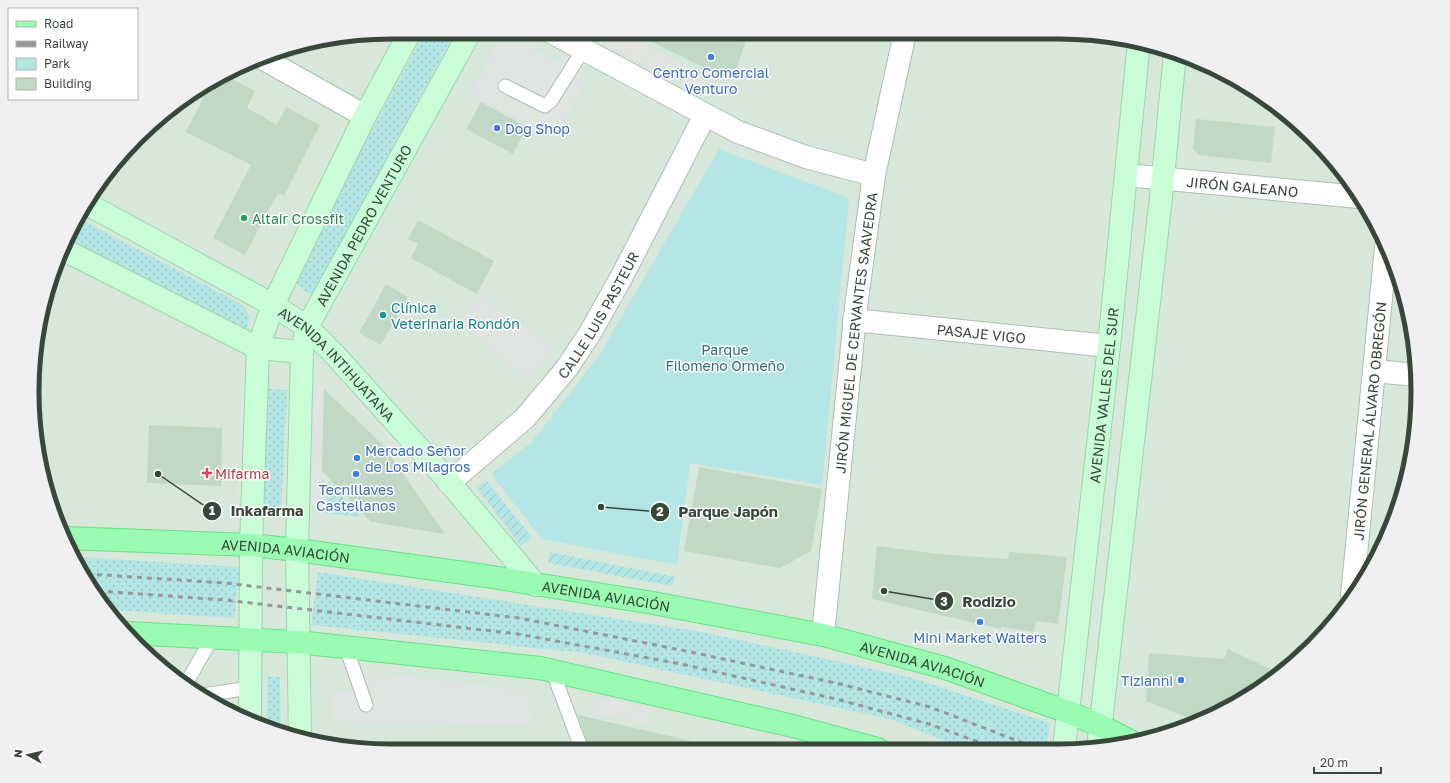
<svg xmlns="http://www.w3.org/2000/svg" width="1450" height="783" font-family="'Golos Text',sans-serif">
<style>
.residential{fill:#d7e7da}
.grass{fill:url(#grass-dots)}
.park{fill:#b3e6e5}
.garden{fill:url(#garden-furrows)}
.parking{fill:#e0e5e1}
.building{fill:#c1d8c4}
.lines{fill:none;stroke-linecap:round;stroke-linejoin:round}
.lane-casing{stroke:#abbfaf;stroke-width:15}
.street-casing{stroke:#abbfaf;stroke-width:24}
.secondary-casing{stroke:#9cd5ab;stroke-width:24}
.primary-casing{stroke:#6ae086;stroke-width:24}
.lane{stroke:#fff;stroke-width:13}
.street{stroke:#fff;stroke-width:22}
.secondary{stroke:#c9fdd8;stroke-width:22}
.primary{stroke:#9afbb2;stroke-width:22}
.rail{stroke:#979797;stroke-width:3;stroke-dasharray:5 5;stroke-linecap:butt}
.shop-dot{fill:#3f7fe0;stroke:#fff;stroke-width:1.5}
.leisure-dot{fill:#2e9e5b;stroke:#fff;stroke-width:1.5}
.culture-dot{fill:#0f9aa8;stroke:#fff;stroke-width:1.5}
.health-dot{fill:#e0444e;stroke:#fff;stroke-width:1.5}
.labels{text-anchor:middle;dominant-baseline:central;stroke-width:3;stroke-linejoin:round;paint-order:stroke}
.shop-label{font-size:14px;fill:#366cbe;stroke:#fff}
.street-label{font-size:14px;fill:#374739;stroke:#fff}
.leisure-label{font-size:14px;fill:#27864d;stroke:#fff;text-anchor:start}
.culture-label{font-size:14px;fill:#0d838f;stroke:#fff;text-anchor:start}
.park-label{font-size:14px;fill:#2c6b77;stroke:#fff}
.health-label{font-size:14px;fill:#be3a42;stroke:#fff;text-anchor:start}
.rim{fill:none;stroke:#374739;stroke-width:5}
.leader{fill:none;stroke:#374739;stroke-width:1.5}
.callout-dot{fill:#374739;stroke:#fff;stroke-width:1.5}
.mark-label{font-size:12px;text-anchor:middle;font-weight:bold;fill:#fff}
.callout-label{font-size:15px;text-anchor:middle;font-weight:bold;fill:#374739;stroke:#fff;stroke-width:3;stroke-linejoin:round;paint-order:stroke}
</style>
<defs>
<pattern id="grass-dots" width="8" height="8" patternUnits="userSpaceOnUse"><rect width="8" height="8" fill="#b3e6e5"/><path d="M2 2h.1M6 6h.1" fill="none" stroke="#9bc7c5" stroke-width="1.8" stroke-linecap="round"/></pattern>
<pattern id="garden-furrows" width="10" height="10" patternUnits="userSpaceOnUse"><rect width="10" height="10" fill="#b3e6e5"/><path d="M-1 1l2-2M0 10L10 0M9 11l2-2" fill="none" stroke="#9bc7c5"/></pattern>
</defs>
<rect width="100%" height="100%" fill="#e8f4eb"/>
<path class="residential" d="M 392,32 L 1082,33 L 1152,44 L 1238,80 L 1295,121 L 1344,172 L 1381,232 L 1406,298 L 1417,368 L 1415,438 L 1399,507 L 1370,571 L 1329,629 L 1258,690 L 1196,724 L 1105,748 L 368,750 L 298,739 L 212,703 L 121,629 L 59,529 L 33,415 L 44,299 L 92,192 L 172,106 L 276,51 Z"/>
<g class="grass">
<path d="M 425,32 L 455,32 L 399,135 L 319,289 L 314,294 L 307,293 L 295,282 L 295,274 Z"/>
<path d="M 80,219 L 241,304 C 249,312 252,322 244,331 L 69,244 Z"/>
<path d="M 268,389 L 287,390 L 281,514 L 263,513 Z"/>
<path d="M 76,557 L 240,567 L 234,618 L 110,610 Z"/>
<path d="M 318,572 L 702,632 L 909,677 L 1050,723 L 1047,748 L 962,748 L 890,719 L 585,653 L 311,625 Z"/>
<path d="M 267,676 L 280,677 L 281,731 L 267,726 Z"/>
</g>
<path class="park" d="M 719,149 L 849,198 L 822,485 L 690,463 L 677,565 L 542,539 L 491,474 L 532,442 L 600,354 Z"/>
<g class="garden">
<path d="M 486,480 L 532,537 L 521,546 L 477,488 Z"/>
<path d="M 328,481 L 362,517 L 326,513 Z"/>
<path d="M 550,552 L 675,577 L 673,586 L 548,563 Z"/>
</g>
<g class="parking">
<path d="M 580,32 L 620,32 L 715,79 L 706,96 Z"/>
<path d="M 510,36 L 587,76 L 555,139 L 469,94 L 501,38 Z"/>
<path d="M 481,295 L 555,349 L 528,382 L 460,324 Z"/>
<path d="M 350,374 L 453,492 L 441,498 L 339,382 Z"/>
<path d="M 314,386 L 323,387 L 321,506 L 311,505 Z"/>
<path d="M 241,400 L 248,400 L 244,500 L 237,500 Z"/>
<path d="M 351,670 L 529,690 L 531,723 L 334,722 L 331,692 L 353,692 Z"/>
<path d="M 589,696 L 653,708 L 648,724 L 594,714 Z"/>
<path d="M 317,730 L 317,742 L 310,741 L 310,731 Z"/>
</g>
<g class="building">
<path d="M 631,32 L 749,32 L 732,81 Z"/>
<path d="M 228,77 L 255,91 L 247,108 L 277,125 L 286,107 L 320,125 L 284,196 L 278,193 L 245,255 L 213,238 L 251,165 L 186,132 L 209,87 Z"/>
<path d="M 481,102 L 527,127 L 513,154 L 466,129 Z"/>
<path d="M 1196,119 L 1275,127 L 1271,163 L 1199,155 L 1193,149 Z"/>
<path d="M 418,220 L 494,261 L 477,294 L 411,258 L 418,244 L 408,239 Z"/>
<path d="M 386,284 L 408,297 L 381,345 L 359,333 Z"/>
<path d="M 324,389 L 382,444 L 445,534 L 371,522 L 322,471 Z"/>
<path d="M 149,425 L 222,428 L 221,486 L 147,483 Z"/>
<path d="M 699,467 L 822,489 L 811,551 L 780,568 L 684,551 Z"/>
<path d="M 877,546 L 938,554 L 1008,559 L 1009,552 L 1067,557 L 1058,624 L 1036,621 L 1034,632 L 1001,627 L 1001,629 L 872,599 Z"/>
<path d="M 1228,649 L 1278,673 L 1258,690 L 1198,722 L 1146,701 L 1149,653 L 1224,659 Z"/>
<path d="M 578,715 L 695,742 L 694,749 L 590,750 Z"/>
</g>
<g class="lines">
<g class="lane-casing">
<g id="lane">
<path d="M 505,86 L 545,106 L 551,101 L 583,50"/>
<path d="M 346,647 L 366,705"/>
<path d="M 552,670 L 582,750"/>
<path d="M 187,682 L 212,638"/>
<path d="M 202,695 L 250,688"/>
</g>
</g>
<g class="street-casing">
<g id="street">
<path d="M 551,32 L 738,132 L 806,157 L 874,175"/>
<path d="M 262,58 L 365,116"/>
<path id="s1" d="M 1126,175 L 1359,197"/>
<path id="s2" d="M 854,320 L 1109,346"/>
<path d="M 1374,371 L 1417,375"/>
<path id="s3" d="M 449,483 L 525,418 L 567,368 L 590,333 L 621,278 L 705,115"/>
<path id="s4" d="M 1352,596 L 1386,247"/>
<path id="s5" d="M 823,635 L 856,307 L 874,175 L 905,33"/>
</g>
</g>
<g class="secondary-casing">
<g id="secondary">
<path id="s6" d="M 87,204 L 273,305 L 307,327 L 335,355 L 443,475 L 536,585"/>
<path d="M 66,251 L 258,348 L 302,352"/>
<path d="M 250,719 L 251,545 L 258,348 L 273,305 L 365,116 L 410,32"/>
<path id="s7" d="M 300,739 L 297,550 L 302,352 L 307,327 L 470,32"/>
<path id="s8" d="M 1064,748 L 1109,346 L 1139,42"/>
<path d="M 1098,748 L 1161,197 L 1175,54"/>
</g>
</g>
<g class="primary-casing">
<g id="primary">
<path id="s9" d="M 65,538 L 251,545 L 297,550 L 486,576 L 653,603 L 823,635 L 945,668 L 1068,712 L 1101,726 L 1130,741"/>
<path d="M 127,633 L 297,642 L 540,668 L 793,726 L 878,749"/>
</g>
</g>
<use href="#lane" class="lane"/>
<use href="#street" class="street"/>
<use href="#secondary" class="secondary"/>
<use href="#primary" class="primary"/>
<g class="rail">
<path d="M 87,574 L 225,583 L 519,618 L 681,650 L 840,684 L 930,707 L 1036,748"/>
<path d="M 98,591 L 225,600 L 518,634 L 681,664 L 836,699 L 929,724 L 995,748"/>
</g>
</g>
<g class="shop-dot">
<circle cx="711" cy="57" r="4"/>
<circle cx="497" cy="128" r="4"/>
<circle cx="357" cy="458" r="4"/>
<circle cx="356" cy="474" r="4"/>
<circle cx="980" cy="622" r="4"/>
<circle cx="1181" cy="680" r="4"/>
</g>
<circle class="leisure-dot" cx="244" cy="218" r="4"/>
<circle class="culture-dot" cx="383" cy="315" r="4"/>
<path class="health-dot" d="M205 467h4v4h4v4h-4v4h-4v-4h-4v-4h4z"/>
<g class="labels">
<g class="shop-label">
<text x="711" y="72">Centro Comercial<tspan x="711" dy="16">Venturo</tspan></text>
<text x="505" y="128" text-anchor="start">Dog Shop</text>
<text x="365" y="450" text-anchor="start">Mercado Señor<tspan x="365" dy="16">de Los Milagros</tspan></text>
<text x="356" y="489">Tecnillaves<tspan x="356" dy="16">Castellanos</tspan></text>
<text x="980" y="637">Mini Market Walters</text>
<text x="1173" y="680" text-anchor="end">Tizianni</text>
</g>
<g class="street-label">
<text stroke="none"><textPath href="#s1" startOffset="117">JIRÓN GALEANO</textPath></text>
<text stroke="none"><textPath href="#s7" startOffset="529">AVENIDA PEDRO VENTURO</textPath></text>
<text stroke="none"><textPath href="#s3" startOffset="227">CALLE LUIS PASTEUR</textPath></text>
<text stroke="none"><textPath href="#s5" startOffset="304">JIRÓN MIGUEL DE CERVANTES SAAVEDRA</textPath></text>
<text stroke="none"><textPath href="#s2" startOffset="128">PASAJE VIGO</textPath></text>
<text stroke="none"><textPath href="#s6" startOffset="299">AVENIDA INTIHUATANA</textPath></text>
<text stroke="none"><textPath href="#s8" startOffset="355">AVENIDA VALLES DEL SUR</textPath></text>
<text stroke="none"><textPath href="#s4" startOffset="176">JIRÓN GENERAL ÁLVARO OBREGÓN</textPath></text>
<text stroke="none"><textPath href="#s9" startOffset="221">AVENIDA AVIACIÓN</textPath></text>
<text stroke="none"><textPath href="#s9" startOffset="545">AVENIDA AVIACIÓN</textPath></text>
<text stroke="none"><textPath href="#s9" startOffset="869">AVENIDA AVIACIÓN</textPath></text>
</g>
<g class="leisure-label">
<text x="252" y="218">Altair Crossfit</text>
</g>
<g class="culture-label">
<text x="391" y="307">Clínica<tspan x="391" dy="16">Veterinaria Rondón</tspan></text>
</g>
<g class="park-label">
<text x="725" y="349">Parque<tspan x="725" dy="16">Filomeno Ormeño</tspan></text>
</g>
<g class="health-label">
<text x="215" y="473">Mifarma</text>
</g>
</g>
<path d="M0 0H1450V783H0ZM391 39H1059A352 352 0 0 1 1411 391V392A352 352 0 0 1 1059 744H391A352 352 0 0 1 39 392V391A352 352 0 0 1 391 39Z" fill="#eff0ef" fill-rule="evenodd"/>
<path class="rim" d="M391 39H1059A352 352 0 0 1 1411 391V392A352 352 0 0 1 1059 744H391A352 352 0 0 1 39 392V391A352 352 0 0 1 391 39Z"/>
<path class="leader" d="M158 474L212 511M601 507L660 512M884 591L944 601"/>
<g class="callout-dot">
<circle cx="158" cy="474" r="4"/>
<circle cx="601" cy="507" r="4"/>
<circle cx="884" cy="591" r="4"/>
<circle cx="212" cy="511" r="10"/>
<circle cx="660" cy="512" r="10"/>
<circle cx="944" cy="601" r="10"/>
</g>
<g class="mark-label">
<text x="212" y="515">1</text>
<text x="660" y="516">2</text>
<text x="944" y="606">3</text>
</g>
<g class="callout-label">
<text x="267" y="516">Inkafarma</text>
<text x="728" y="517">Parque Japón</text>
<text x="989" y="607">Rodizio</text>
</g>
<rect x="8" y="8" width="130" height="92" fill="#ffffff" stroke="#afb5b0"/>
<rect x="16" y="21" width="20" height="6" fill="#9afbb2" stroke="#afb5b0"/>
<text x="44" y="28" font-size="12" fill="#374739">Road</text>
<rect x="16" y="41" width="20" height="6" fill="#979797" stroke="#afb5b0"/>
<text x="44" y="48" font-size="12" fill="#374739">Railway</text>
<rect x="16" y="58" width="20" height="12" fill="#b3e6e5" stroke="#afb5b0"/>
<text x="44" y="68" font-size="12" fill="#374739">Park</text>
<rect x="16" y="78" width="20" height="12" fill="#c1d8c4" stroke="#afb5b0"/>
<text x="44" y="88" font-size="12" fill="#374739">Building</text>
<g transform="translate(28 755) rotate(278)" stroke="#ffffff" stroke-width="3" paint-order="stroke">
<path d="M0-3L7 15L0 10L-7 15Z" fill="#374739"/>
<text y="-6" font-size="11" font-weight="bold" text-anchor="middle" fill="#374739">N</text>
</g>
<path d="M1314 767v6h67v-6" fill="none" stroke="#374739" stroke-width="2"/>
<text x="1320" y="767" font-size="12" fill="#374739" stroke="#ffffff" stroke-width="3" paint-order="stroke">20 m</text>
</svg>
